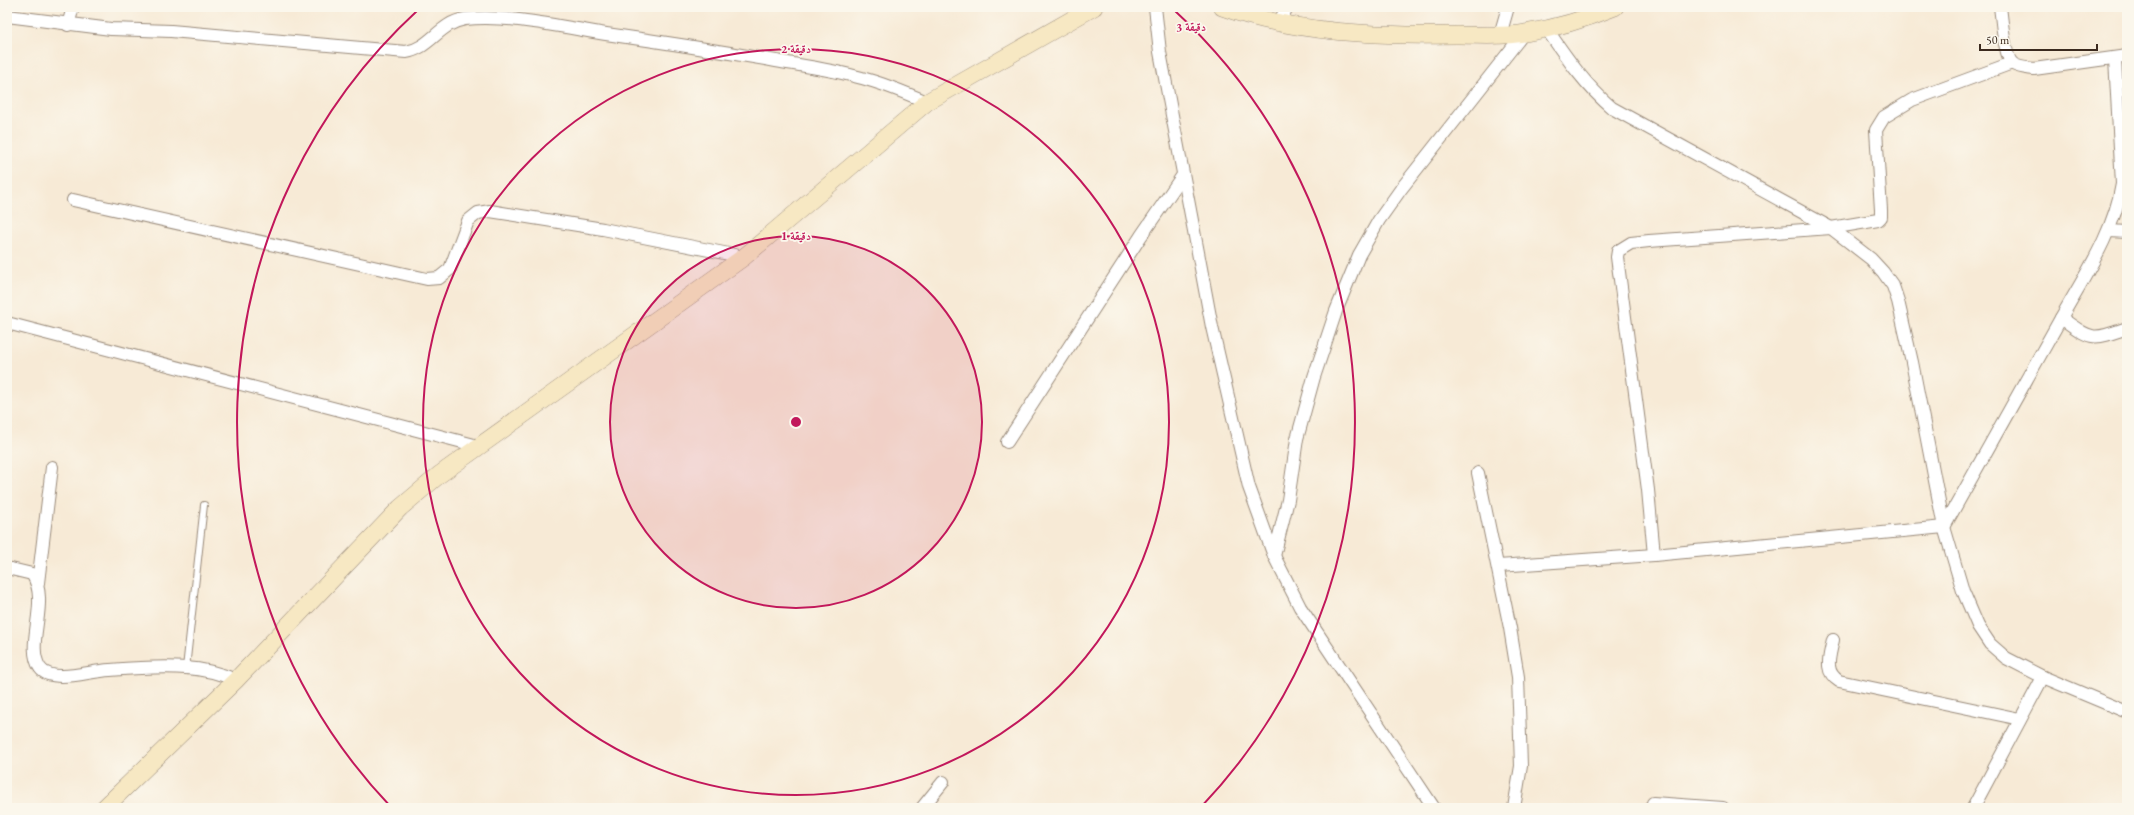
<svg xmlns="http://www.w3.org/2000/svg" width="2134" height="815" font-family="'EB Garamond',Amiri,serif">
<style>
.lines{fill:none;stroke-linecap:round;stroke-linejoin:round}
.lane-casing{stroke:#998a7a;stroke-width:8}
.street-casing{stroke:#998a7a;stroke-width:14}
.secondary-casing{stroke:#998a7a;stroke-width:18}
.lane{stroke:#fff;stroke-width:6}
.street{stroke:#fff;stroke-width:12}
.secondary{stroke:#f7e8c3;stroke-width:17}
.ring{fill:none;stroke:#c2185b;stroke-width:2}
.centre{fill:#c2185b;stroke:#fbf7ec;stroke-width:2}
.ring-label{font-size:12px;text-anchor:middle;font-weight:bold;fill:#c2185b;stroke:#fbf7ec;stroke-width:3.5;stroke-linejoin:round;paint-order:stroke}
</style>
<rect width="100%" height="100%" fill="#fbf7ec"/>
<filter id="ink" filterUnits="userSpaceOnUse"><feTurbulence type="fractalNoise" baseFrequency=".025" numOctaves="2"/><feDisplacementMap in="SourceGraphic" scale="8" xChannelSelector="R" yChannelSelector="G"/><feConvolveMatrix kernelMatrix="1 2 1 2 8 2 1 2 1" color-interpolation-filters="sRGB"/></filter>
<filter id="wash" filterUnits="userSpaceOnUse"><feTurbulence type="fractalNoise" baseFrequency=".012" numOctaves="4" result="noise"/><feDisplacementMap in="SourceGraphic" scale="16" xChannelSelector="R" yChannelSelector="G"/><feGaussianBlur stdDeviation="0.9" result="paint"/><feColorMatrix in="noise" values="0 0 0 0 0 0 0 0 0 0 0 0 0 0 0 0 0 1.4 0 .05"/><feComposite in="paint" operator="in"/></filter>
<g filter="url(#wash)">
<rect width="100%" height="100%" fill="#f7ead6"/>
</g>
<g filter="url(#ink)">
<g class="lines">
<g class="lane-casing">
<path id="lane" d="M 186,668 L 204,505"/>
</g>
<g class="street-casing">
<g id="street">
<path d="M 1155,7 L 1160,52 L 1194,231 L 1212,327 L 1249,487 L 1274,556 L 1300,607 L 1434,808"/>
<path d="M 2000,7 C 2002,19 2004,57 2013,64 C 2020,68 2027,68 2034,69 L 2127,56"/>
<path d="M 7,16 L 111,29 L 171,31 L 406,52 C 431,48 439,23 465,19 C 507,14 563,27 606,34 C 663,42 720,51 776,61 C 805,66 834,70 862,78 C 885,84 906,93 927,102"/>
<path d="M 1279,23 L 1287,7"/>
<path d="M 68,25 L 73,7"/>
<path d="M 1546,28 C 1566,57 1584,84 1612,108 L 1831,228 L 1871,259 L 1883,272 L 1893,286 L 1898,301 L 1912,362 L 1944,527 L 1963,591 L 1978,626 L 1990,644 L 2006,658 L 2043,677 L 2127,712"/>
<path d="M 1500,35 L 1508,7"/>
<path d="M 2115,59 L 2122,184 C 2114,233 2085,275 2061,318 C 2093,340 2090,341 2127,328"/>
<path d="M 73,200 L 427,279 L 439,278 L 450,269 L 468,221 L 478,213 L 490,211 L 603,229 L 744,257"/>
<path d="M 2109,231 L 2127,232"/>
<path d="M 7,323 L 478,446"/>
<path d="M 1007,442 L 1141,236 L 1183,175"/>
<path d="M 1478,473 L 1510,628 L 1518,677 L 1521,766 L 1514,808"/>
<path d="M 1654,555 L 1648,490 L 1617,257 L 1618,251 L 1631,243 L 1649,241 L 1831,228 L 1878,220 L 1881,217 L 1881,210 L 1876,130 L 1884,117 L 1912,100 L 2012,63"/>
<path d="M 1274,556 L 1288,500 L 1297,439 L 1314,377 L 1336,311 L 1359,255 L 1379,220 L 1401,189 L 1524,33"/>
<path d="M 1498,566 L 1654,555 L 1944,527 L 2061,318"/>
<path d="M 7,568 L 32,574 C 51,602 24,644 40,668 C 45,675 54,676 62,676 C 78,676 94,671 110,670 C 135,668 161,666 186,668 C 204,669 219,673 236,680"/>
<path d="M 38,583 L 52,467"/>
<path d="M 1833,640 C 1830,656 1823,671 1839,681 L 2020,719"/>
<path d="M 1653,803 L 1723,808"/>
<path d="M 922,808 L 943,782"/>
<path d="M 1973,808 L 2043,677"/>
</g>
</g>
<g class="secondary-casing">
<g id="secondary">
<path d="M 1222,7 C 1296,34 1380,36 1458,35 C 1480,35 1504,37 1525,33 C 1556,28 1586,19 1615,7"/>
<path d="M 104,808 L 236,680 L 400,508 L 439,475 L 744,257 L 927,102 L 1094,7"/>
</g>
</g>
<use href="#lane" class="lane"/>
<use href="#street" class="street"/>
<use href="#secondary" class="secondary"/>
</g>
</g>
<circle cx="796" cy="422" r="186" fill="#c2185b" fill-opacity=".12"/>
<g class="ring">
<circle cx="796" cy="422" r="186"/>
<circle cx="796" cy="422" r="373"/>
<path d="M391 807A559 559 0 0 1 418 10M1174 10A559 559 0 0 1 1201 807"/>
</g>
<circle cx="796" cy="422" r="6" class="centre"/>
<g class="ring-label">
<text x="1191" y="31">3 دقيقة</text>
<text x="796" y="53">2 دقيقة</text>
<text x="796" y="240">1 دقيقة</text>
</g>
<rect width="2134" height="815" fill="none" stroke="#fbf7ec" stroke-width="24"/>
<path d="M1980 44v6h117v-6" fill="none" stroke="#3b2a1e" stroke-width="2"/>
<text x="1986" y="44" font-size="12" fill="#3b2a1e" stroke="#fbf7ec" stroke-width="3" paint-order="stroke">50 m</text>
</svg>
